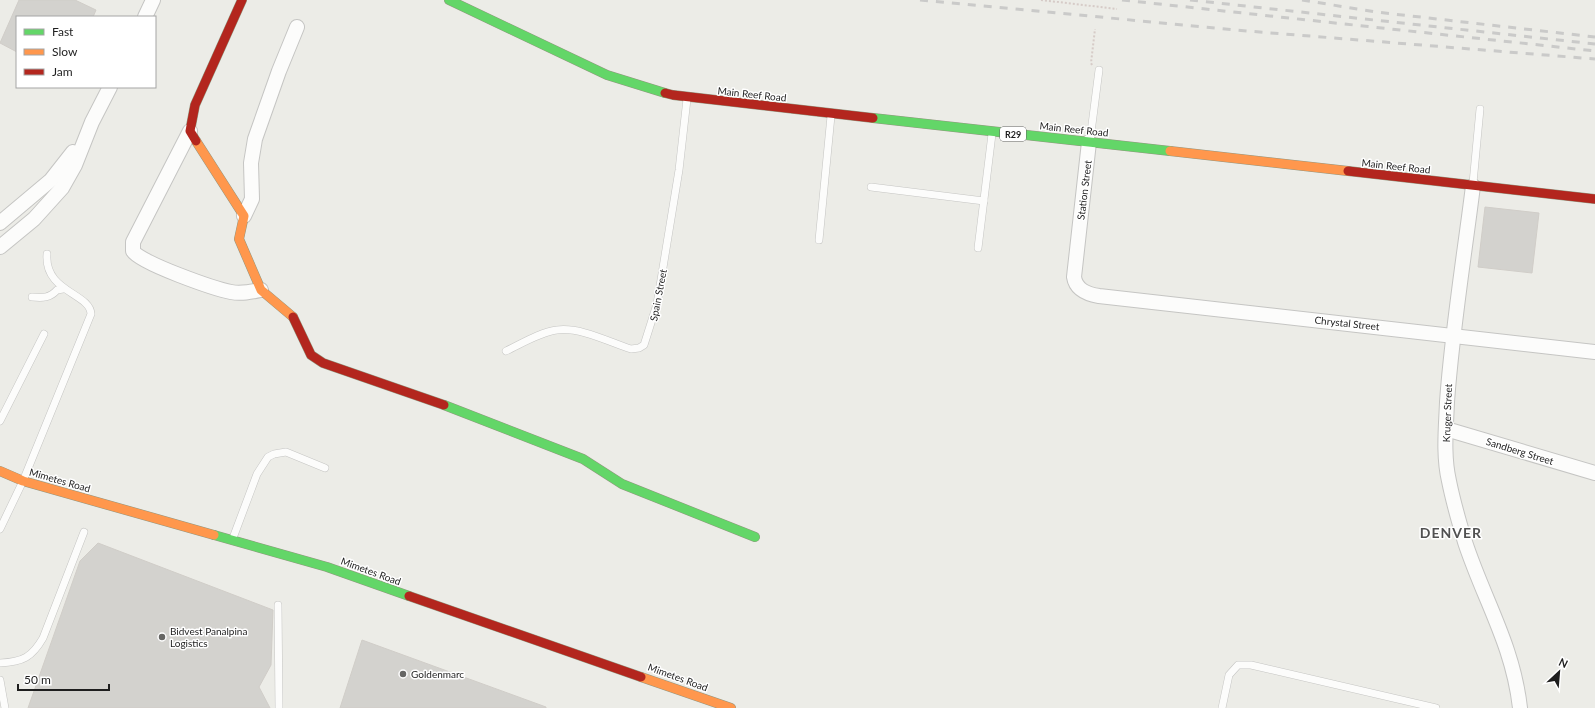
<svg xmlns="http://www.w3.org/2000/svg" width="1595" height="708" font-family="Lato,sans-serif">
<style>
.building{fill:#d3d2ce;stroke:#d0cdc8}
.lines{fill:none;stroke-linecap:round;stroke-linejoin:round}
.lane-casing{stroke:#c5c5c3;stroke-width:8}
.street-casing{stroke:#c5c5c3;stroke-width:16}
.fast-casing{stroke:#92967f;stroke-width:10}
.slow-casing{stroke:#92967f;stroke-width:10}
.jam-casing{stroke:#92967f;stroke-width:10}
.path{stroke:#d6cbc7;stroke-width:2;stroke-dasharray:2 2;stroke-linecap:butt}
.lane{stroke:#fcfcfb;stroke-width:7}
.street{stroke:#fcfcfb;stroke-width:14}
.fast{stroke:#63d668;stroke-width:9}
.slow{stroke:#ff974d;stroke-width:9}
.jam{stroke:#b3261e;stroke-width:9}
.rail{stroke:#cacac9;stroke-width:3;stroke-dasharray:8 8;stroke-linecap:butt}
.poi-dot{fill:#666664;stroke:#fff;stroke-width:1.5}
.labels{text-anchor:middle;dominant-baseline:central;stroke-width:3;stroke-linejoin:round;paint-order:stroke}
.shield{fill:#fff;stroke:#626262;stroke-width:1}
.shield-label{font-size:9px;font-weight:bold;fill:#1e1e1e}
.street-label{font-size:10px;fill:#1e1e1e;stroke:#fff}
.poi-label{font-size:10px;fill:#1e1e1e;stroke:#fff;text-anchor:start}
.district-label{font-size:14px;font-weight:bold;letter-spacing:1px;fill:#515151;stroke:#fff}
</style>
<rect width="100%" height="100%" fill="#ecece7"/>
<g class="building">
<path d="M 19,0 L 75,0 L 96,10 L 93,17 L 17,17 L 17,52 L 0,43 Z"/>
<path d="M 1485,207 L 1539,213 L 1532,273 L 1478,267 Z"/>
<path d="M 98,543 L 273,610 L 271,665 L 259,687 L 270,708 L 28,708 L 80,561 Z"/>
<path d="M 362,640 L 546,707 L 546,708 L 340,708 Z"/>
</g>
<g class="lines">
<g class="lane-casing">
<g id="lane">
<path d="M 1090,140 L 1099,70"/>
<path d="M 1473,183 L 1480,109"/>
<path d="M 871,187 L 984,201"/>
<path d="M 819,240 L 831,116"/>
<path d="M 978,248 L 992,134"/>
<path d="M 32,297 C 43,298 50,298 57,290 L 63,289"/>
<path d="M 506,351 C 521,344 540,332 557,330 C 581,327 609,342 631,349 L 639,348 L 644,345 L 657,304 L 679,170 L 687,99"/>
<path d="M 0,421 L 44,334"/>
<path d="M 0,529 L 23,481 L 91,314 C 90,293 44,292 47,254"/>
<path d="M 233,538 L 257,474 L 268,457 L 274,454 L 286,452 L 325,468"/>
<path d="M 278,605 L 279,708"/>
<path d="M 0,663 C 23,662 32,657 43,638 L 84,532"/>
<path d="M 0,680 L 5,708"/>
<path d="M 1222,708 L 1229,675 L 1238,665 L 1251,665 L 1436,708"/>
</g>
</g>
<g class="street-casing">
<g id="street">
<path d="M 145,17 L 153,0"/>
<path d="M 190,131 L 133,242 L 133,251 C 140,263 215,289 231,292 C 241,294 251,292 261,290"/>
<path d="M 1089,142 L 1074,277 C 1076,290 1087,294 1099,296 L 1595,352"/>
<path d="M 1473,186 C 1464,258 1452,330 1447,402 C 1446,428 1443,455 1449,481 C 1453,501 1459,522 1465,542 C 1484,600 1513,645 1520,708"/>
<path d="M 244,216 L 252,199 L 251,163 L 255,139 L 279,71 L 297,27"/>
<path d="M 0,223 L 51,180 L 73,152"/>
<path d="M 0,247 L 34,219 L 62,188 L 75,165 L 92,122 L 110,87"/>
<path d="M 1446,429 L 1595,473"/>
</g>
</g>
<g class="fast-casing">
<g id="fast">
<path d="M 449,0 L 607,75 L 665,93"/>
<path d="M 873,118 L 1170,151"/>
<path d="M 444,405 L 583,459 L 622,484 L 755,537"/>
<path d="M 214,535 L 327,567 L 409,596"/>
</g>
</g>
<g class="slow-casing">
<g id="slow">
<path d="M 196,141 L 244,216 L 239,239 L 261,290 L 293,317"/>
<path d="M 1170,151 L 1348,171"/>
<path d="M 0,471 L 23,481 L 214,535"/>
<path d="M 641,677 L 731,708"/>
</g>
</g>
<g class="jam-casing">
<g id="jam">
<path d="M 665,93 L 673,95 L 873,118"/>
<path d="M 196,141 L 190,131 L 195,105 L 242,0"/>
<path d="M 1348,171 L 1595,199"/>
<path d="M 293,317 L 311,355 L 323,363 L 444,405"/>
<path d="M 409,596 L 641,677"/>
</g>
</g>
<g class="path">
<path d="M 1041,0 L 1117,9"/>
<path d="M 1092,65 L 1091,63 L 1095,29"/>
</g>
<use href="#lane" class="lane"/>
<use href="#street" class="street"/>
<use href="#fast" class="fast"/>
<use href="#slow" class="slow"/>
<use href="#jam" class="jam"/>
<g class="rail">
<path d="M 920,0 L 1247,31 L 1595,59"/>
<path d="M 1122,0 L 1595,51"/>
<path d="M 1190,0 L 1595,44"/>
<path d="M 1302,0 L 1376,12 L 1595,37"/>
</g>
</g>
<g class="poi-dot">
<circle cx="162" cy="637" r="4"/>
<circle cx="403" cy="674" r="4"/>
</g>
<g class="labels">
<rect class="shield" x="1000" y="127" width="26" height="14" rx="3"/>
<g class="shield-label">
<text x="1013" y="134">R29</text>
</g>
<g class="street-label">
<text transform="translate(752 94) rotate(6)">Main Reef Road</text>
<text transform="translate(1074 129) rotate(6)">Main Reef Road</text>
<text transform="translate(1396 166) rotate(6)">Main Reef Road</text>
<text transform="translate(1084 190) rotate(-83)">Station Street</text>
<text transform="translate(658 295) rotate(-79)">Spain Street</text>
<text transform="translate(1347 323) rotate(6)">Chrystal Street</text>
<text transform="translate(1447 413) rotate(-88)">Kruger Street</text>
<text transform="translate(1520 451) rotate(17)">Sandberg Street</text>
<text transform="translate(60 480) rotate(16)">Mimetes Road</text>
<text transform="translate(371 571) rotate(20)">Mimetes Road</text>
<text transform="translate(678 677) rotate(20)">Mimetes Road</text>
</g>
<g class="poi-label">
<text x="170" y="631">Bidvest Panalpina<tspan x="170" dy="12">Logistics</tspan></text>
<text x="411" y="674">Goldenmarc</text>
</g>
<g class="district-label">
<text x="1451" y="532">DENVER</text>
</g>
</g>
<rect x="16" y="16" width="140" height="72" fill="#ffffff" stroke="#a5a5a5"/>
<rect x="24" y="29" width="20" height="6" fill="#63d668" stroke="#a5a5a5"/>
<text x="52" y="36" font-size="12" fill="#1e1e1e">Fast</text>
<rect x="24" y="49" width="20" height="6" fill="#ff974d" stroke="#a5a5a5"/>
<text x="52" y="56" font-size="12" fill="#1e1e1e">Slow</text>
<rect x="24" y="69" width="20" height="6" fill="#b3261e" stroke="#a5a5a5"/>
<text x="52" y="76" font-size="12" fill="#1e1e1e">Jam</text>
<g transform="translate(1559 672) rotate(26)" stroke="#ffffff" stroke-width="3" paint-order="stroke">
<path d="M0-3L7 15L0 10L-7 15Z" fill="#1e1e1e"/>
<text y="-6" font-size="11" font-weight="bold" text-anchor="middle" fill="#1e1e1e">N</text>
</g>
<path d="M18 684v6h91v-6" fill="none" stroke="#1e1e1e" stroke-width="2"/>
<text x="24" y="684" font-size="12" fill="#1e1e1e" stroke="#ffffff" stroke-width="3" paint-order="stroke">50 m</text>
</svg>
